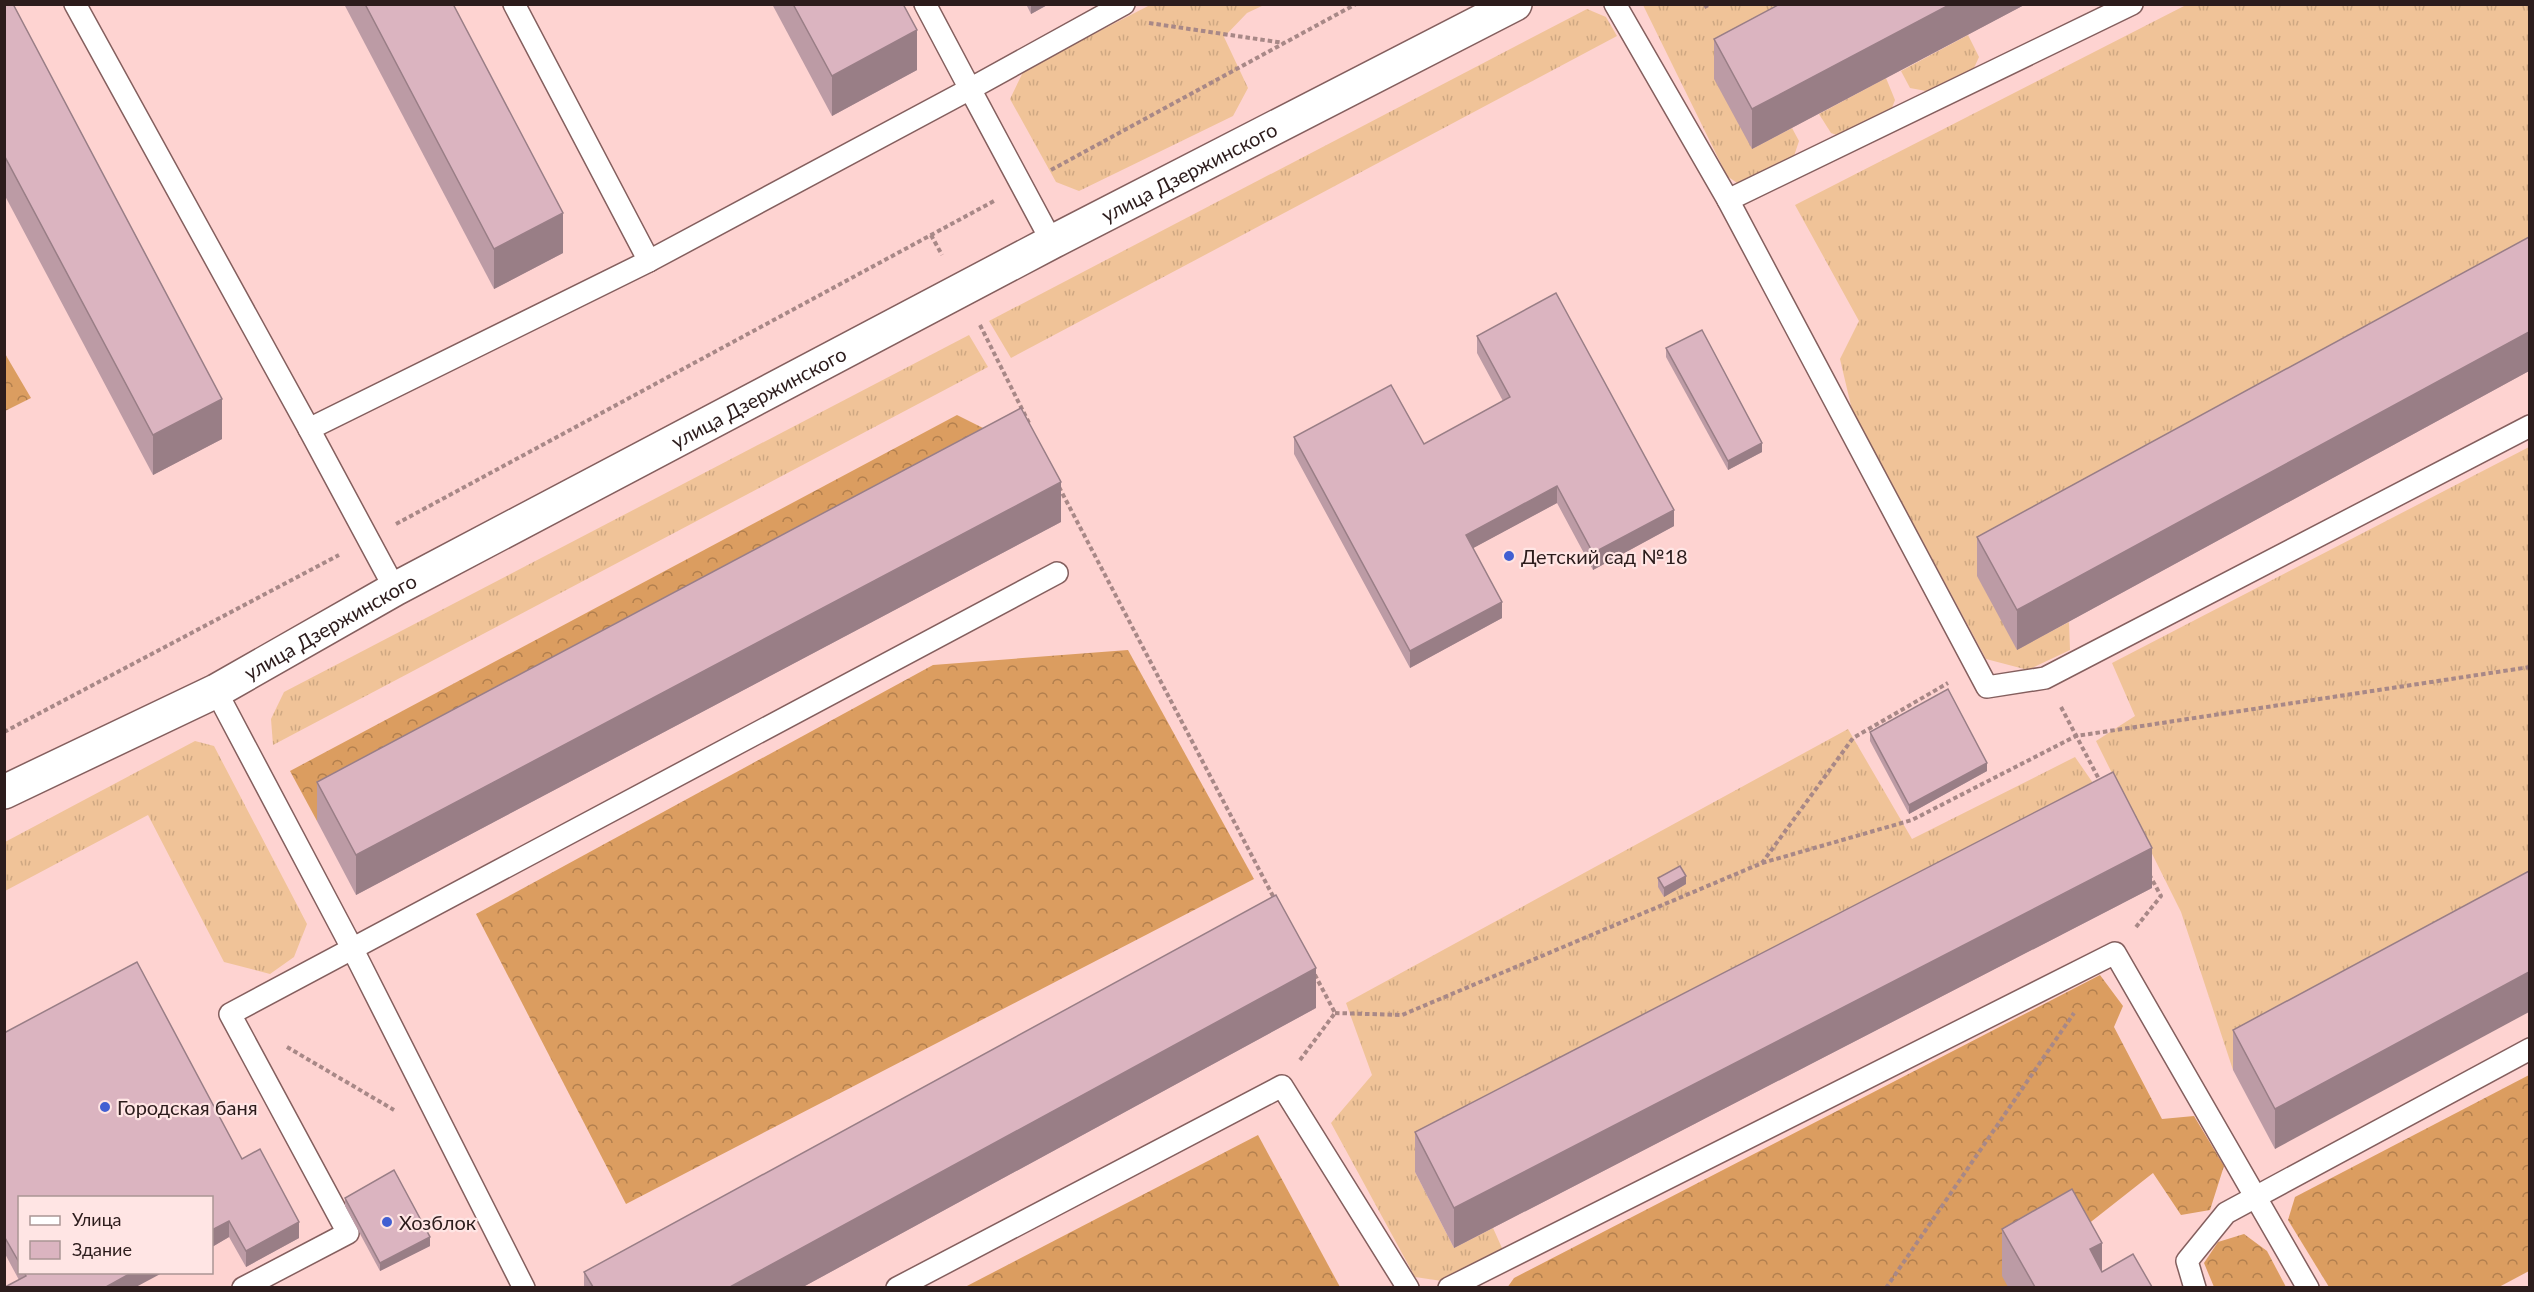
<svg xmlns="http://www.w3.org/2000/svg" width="2534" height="1292" font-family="Lato,sans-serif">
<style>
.grass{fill:url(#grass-tufts)}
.forest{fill:url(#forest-crowns)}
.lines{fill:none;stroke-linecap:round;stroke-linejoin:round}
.lane-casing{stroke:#845f5e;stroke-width:24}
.secondary-casing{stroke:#845f5e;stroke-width:36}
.path{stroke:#a88887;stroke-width:4;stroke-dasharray:4.5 3;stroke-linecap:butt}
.lane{stroke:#fff;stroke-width:21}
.secondary{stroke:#fff;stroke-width:33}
.wall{fill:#bc9ba5}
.shaded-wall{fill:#997e86}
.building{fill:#dbb4c0;stroke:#997e86;stroke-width:1.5}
.poi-dot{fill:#415fd2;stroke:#ffe5e4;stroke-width:2}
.labels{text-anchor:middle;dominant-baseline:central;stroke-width:4.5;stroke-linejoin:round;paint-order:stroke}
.street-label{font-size:20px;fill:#2c1c1c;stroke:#ffe5e4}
.poi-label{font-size:20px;fill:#2c1c1c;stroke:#ffe5e4;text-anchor:start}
</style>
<defs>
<pattern id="grass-tufts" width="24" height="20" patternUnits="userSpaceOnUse" patternTransform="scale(1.5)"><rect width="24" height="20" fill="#f0c398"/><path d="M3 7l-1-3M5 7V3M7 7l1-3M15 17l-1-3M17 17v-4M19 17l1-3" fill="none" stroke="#cea782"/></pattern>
<pattern id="forest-crowns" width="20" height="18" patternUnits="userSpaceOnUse" patternTransform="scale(1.5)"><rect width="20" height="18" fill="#db9d60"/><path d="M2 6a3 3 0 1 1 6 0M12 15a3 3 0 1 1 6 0" fill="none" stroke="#b27f4e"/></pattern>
</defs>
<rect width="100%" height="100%" fill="#fed3d1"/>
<g class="grass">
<path d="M 1150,5 L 1264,5 L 1247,13 L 1224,37 L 1248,88 L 1233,116 L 1079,191 L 1056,182 L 1010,99 L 1024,70 Z"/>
<path d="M 1643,5 L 1855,5 L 1752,149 L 1792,128 L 1799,141 L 1794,156 L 1740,185 L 1727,176 Z"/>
<path d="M 2186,5 L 2529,5 L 2529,277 L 2017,649 L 2069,622 L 2070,650 L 2028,670 L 1986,659 L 1852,410 L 1840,359 L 1859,321 L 1795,205 Z"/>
<path d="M 1587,9 L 1606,17 L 1617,36 L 1011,358 L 989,321 Z"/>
<path d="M 1968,35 L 1979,57 L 1974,68 L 1926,91 L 1910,88 L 1901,71 Z"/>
<path d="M 1886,78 L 1895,100 L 1890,113 L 1842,137 L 1831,133 L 1819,114 Z"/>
<path d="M 969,335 L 988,367 L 273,745 L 271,719 L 284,692 Z"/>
<path d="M 2529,447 L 2529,911 L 2233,1070 L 2181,912 L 2096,741 L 2135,716 L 2112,663 Z"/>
<path d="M 1848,729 L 1912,839 L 2075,757 L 2113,812 L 1415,1172 L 1454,1248 L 1493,1228 L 1502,1248 L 1495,1258 L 1442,1281 L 1415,1277 L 1331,1123 L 1372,1075 L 1346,1003 Z"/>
<path d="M 195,741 L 214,746 L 307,924 L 294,957 L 270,974 L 224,962 L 148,815 L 5,891 L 5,842 Z"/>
</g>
<g class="forest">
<path d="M 4,352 L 31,398 L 5,411 L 4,411 Z"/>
<path d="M 957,415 L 1021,447 L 317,821 L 290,771 Z"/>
<path d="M 1128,650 L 1254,879 L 626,1204 L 476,914 L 933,665 Z"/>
<path d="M 2100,975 L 2123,1006 L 2114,1027 L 2162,1119 L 2194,1116 L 2224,1166 L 2210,1210 L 2181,1215 L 2153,1173 L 2008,1287 L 1507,1288 L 1514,1278 Z"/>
<path d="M 2529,1075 L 2529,1271 L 2499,1287 L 2329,1287 L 2288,1220 L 2295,1197 Z"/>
<path d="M 1258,1135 L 1340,1287 L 965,1287 Z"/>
<path d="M 2244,1234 L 2267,1251 L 2286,1287 L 2214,1287 L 2204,1263 L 2218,1242 Z"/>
</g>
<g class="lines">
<g class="lane-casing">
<g id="lane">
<path d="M 75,4 L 309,429"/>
<path d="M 1615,4 L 1728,200 L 1987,687 L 2045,678 L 2530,426"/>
<path d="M 1728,200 L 2132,4"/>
<path d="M 1052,242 L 970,89 L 1124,4"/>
<path d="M 649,261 L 970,89 L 925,4"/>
<path d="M 395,589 L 309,429 L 649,261 L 514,4"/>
<path d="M 216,691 L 352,948 L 524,1288"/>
<path d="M 243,1288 L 348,1233 L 230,1014 L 1057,573"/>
<path d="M 897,1288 L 1282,1086 L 1408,1288"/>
<path d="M 1449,1288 L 2115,953 L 2308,1288"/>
<path d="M 2195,1288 L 2187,1261 L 2226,1213 L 2530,1049"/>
</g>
</g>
<g class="secondary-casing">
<g id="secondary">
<path id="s1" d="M 4,792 L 216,691 L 395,589 L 1052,242 L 1515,4"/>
</g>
</g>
<g class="path">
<path d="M 1705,4 L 1707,8"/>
<path d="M 1149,23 L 1284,43"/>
<path d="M 1051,170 L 1356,4"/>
<path d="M 931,235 L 942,255"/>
<path d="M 980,325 L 1029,423"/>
<path d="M 1059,487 L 1275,900"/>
<path d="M 396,524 L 994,201"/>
<path d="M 2061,707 L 2101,783"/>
<path d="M 4,732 L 339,555"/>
<path d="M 1762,863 L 1912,820 L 2076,736 L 2530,667"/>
<path d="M 2136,927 L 2161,896 L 2149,874"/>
<path d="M 1335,1013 L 1402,1015 L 1762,863 L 1853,738 L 1948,683"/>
<path d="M 287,1047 L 394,1110"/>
<path d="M 1300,1060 L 1335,1013 L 1314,973"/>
<path d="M 1886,1288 L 2074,1013"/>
</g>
<use href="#lane" class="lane"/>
<use href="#secondary" class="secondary"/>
</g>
<g class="wall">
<path d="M 4,4 L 222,439 L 153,475 L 4,194 Z"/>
<path d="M 344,4 L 453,4 L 563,253 L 494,289 Z"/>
<path d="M 772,4 L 903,4 L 917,70 L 832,116 Z"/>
<path d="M 1026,4 L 1049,4 L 1031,14 Z"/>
<path d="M 1780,4 L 2026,4 L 1752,149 L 1714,79 L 1714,39 Z"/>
<path d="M 2529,237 L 2529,371 L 2017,650 L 1977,576 L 1977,537 Z"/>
<path d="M 1477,336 L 1674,526 L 1593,570 L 1557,503 L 1473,548 L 1502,618 L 1410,668 L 1294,454 L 1294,437 L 1424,444 L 1503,401 L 1477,353 Z"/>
<path d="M 1666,348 L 1762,452 L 1728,470 L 1666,357 Z"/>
<path d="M 1061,522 L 356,895 L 317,821 L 317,782 Z"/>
<path d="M 1870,732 L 1987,771 L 1909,814 L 1870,741 Z"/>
<path d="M 2529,871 L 2275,1149 L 2233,1070 L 2233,1030 Z"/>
<path d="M 1658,878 L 1686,884 L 1664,897 L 1658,887 Z"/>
<path d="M 2152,888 L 1454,1248 L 1415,1172 L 1415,1132 Z"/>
<path d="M 1316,1008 L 803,1287 L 584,1287 L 584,1272 Z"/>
<path d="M 4,1033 L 299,1238 L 246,1267 L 229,1237 L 212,1247 L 212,1197 L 20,1197 L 20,1272 L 164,1272 L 19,1280 L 4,1252 Z"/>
<path d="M 345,1198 L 430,1246 L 380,1271 L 345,1206 Z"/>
<path d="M 2002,1229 L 2102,1271 L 2152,1287 L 2008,1287 L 2002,1276 Z"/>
</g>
<g class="shaded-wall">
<path d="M 1031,4 L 1049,4 L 1031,14 Z"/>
<path d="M 1951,4 L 2026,4 L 1752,149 L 1752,109 Z"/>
<path d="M 917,30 L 917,70 L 832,116 L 832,76 Z"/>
<path d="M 563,213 L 563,253 L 494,289 L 494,249 Z"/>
<path d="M 2529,332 L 2529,371 L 2017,650 L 2017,610 Z"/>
<path d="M 222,399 L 222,439 L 153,475 L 153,435 Z"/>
<path d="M 1762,443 L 1762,452 L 1728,470 L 1728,461 Z"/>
<path d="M 1061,482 L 1061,522 L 356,895 L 356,855 Z"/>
<path d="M 1557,486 L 1557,503 L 1466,552 L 1466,535 Z"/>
<path d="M 1674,510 L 1674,526 L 1593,570 L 1593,553 Z"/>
<path d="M 1502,602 L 1502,618 L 1410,668 L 1410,651 Z"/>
<path d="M 1987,763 L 1987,771 L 1909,814 L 1909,805 Z"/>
<path d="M 2152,848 L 2152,888 L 1454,1248 L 1454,1208 Z"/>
<path d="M 1686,876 L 1686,884 L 1664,897 L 1664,888 Z"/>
<path d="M 1316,968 L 1316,1008 L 803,1287 L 730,1287 Z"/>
<path d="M 2529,972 L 2529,1012 L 2275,1149 L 2275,1109 Z"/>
<path d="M 229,1221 L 229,1237 L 212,1247 L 212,1230 Z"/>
<path d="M 299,1222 L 299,1238 L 246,1267 L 246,1251 Z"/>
<path d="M 430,1237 L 430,1246 L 380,1271 L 380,1263 Z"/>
<path d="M 2102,1243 L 2102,1287 L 2090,1249 Z"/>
<path d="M 133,1272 L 164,1272 L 136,1287 L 106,1287 Z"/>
</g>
<g class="building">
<path d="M 4,4 L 13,4 L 222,399 L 153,435 L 4,155 Z"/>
<path d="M 365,4 L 453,4 L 563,213 L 494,249 Z"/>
<path d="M 793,4 L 903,4 L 917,30 L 832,76 Z"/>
<path d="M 1780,4 L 1951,4 L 1752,109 L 1714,39 Z"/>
<path d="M 2529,237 L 2529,332 L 2017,610 L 1977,537 Z"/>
<path d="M 1556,293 L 1674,510 L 1593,553 L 1557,486 L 1466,535 L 1502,602 L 1410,651 L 1294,437 L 1391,385 L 1424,444 L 1510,397 L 1477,336 Z"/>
<path d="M 1702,330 L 1762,443 L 1728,461 L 1666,348 Z"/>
<path d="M 1021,408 L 1061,482 L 356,855 L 317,782 Z"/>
<path d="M 1948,689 L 1987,763 L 1909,805 L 1870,732 Z"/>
<path d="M 2113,772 L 2152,848 L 1454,1208 L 1415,1132 Z"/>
<path d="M 1680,866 L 1686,876 L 1664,888 L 1658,878 Z"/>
<path d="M 2529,871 L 2529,972 L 2275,1109 L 2233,1030 Z"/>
<path d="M 1276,895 L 1316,968 L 730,1287 L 593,1287 L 584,1272 Z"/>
<path d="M 137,962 L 242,1159 L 260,1149 L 299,1222 L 246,1251 L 229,1221 L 212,1230 L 212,1197 L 20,1197 L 20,1264 L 4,1236 L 4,1033 Z"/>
<path d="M 394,1170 L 430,1237 L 380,1263 L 345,1198 Z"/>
<path d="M 2072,1189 L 2102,1243 L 2090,1249 L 2102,1272 L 2133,1254 L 2152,1287 L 2035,1287 L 2002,1229 Z"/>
<path d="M 24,1272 L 133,1272 L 106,1287 L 5,1287 L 26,1276 Z"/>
</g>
<g class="poi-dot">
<circle cx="1509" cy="556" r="6"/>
<circle cx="105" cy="1107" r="6"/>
<circle cx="387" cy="1222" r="6"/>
</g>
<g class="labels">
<g class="street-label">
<text stroke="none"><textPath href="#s1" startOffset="1338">улица Дзержинского</textPath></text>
<text stroke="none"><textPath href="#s1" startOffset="852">улица Дзержинского</textPath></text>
<text stroke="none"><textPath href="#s1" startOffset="366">улица Дзержинского</textPath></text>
</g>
<g class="poi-label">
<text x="1521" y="556">Детский сад №18</text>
<text x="117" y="1107">Городская баня</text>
<text x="399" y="1222">Хозблок</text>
</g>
</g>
<rect width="2534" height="1292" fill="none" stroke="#2c1c1c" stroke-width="12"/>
<rect x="18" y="1196" width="195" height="78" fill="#ffe5e4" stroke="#ab9594" stroke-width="1.5"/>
<rect x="30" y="1216" width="30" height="9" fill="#ffffff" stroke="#ab9594" stroke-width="1.5"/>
<text x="72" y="1226" font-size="18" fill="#2c1c1c">Улица</text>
<rect x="30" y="1241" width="30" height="18" fill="#dbb4c0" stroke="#ab9594" stroke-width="1.5"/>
<text x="72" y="1256" font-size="18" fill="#2c1c1c">Здание</text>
</svg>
